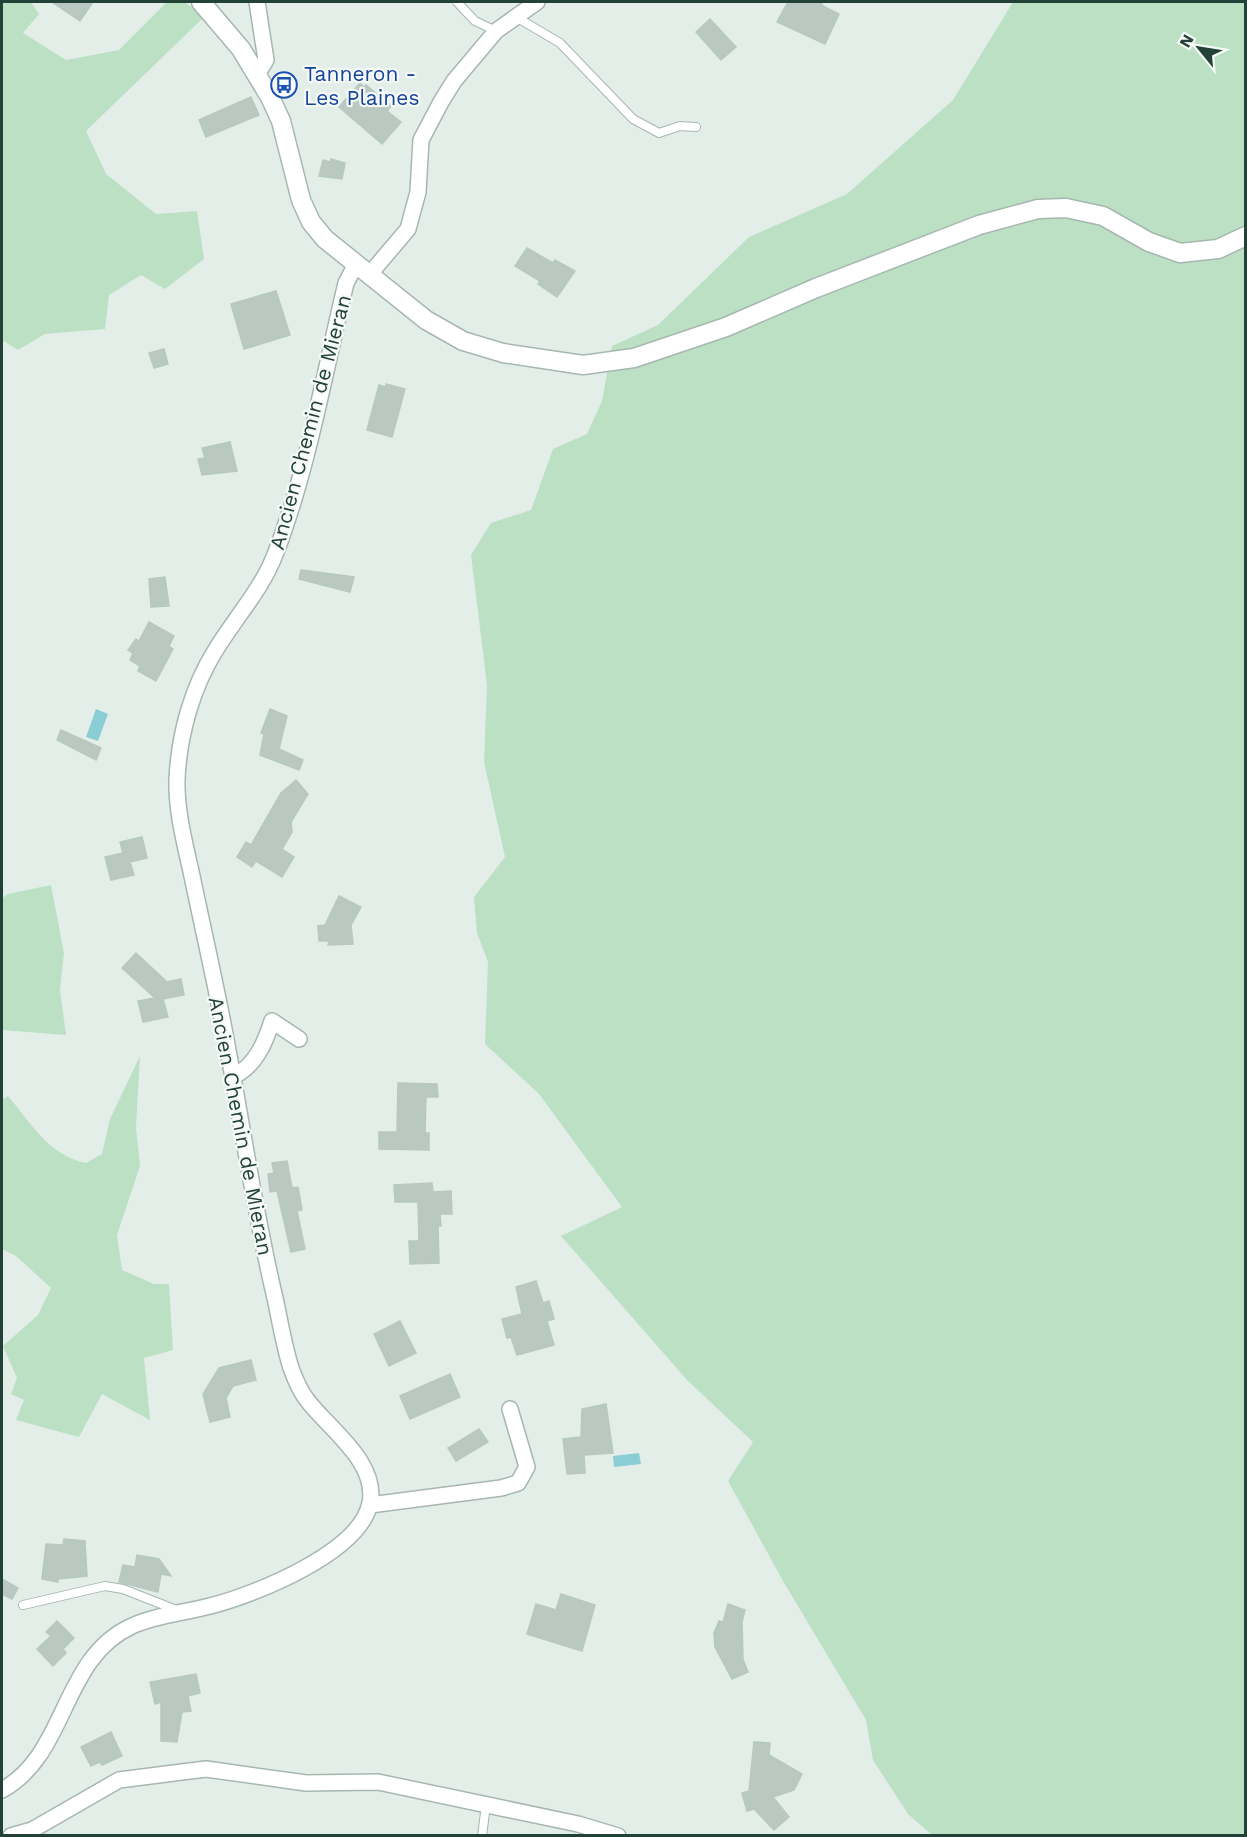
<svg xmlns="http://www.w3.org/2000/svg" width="1247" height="1837" font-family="'Work Sans',sans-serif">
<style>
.green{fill:#bce0c4}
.water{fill:#8acdd5}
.building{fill:#b9c9c2;stroke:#b6c8c0;stroke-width:1.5}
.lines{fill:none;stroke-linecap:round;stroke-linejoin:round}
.service-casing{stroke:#a6b7b0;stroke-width:10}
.minor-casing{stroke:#a6b7b0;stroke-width:18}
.tertiary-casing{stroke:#a6b7b0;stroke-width:21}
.service{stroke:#fff;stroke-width:8}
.minor{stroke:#fff;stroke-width:15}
.tertiary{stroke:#fff;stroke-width:18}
.labels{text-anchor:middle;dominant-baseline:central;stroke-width:4.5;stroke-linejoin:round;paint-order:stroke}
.transit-label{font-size:21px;fill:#164399;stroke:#f5faf7;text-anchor:start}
.street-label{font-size:21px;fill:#224137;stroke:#f5faf7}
</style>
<rect width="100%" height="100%" fill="#e4eee9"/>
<g class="green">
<path d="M 2,2 L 31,2 L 39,14 L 23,33 L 66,60 L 119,50 L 167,2 L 184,2 L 205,16 L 86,131 L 106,174 L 156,214 L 197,211 L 204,259 L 165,289 L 141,275 L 109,295 L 105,329 L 45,334 L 18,350 L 2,340 Z"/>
<path d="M 1013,2 L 1245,2 L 1245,1835 L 932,1835 L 908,1814 L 873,1760 L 866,1720 L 783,1581 L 728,1481 L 753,1442 L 687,1380 L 561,1236 L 622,1207 L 539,1094 L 485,1044 L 488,962 L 477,933 L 474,897 L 505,857 L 484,762 L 487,685 L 471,555 L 491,523 L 531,510 L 553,449 L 587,434 L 602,401 L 612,346 L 658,325 L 749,237 L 847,194 L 953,100 Z"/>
<path d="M 51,885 L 64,953 L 60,990 L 66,1035 L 2,1030 L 2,898 L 8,894 Z"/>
<path d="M 140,1056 L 136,1127 L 140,1166 L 117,1235 L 122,1270 L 154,1284 L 169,1284 L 173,1350 L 144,1358 L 150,1420 L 102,1394 L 79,1437 L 16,1420 L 24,1400 L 11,1394 L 17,1378 L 3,1346 L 38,1315 L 51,1288 L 16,1256 L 2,1249 L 2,1100 L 8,1096 C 32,1124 48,1155 86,1163 L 102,1154 L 110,1119 Z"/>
</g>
<g class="water">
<path d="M 96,709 L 108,714 L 98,741 L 86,737 Z"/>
<path d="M 639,1453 L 641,1464 L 614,1467 L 613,1456 Z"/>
</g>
<g class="building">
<path d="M 52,2 L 93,2 L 80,21 Z"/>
<path d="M 788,2 L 823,2 L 821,5 L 839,14 L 825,44 L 777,22 Z"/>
<path d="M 710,19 L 736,47 L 721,60 L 696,32 Z"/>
<path d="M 360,83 L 364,87 L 366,85 L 391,106 L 387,111 L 401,122 L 382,144 L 339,107 Z"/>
<path d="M 251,97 L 259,115 L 206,137 L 199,120 Z"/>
<path d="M 331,159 L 345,163 L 342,179 L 319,176 L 323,160 L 330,162 Z"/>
<path d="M 527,248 L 553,263 L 555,260 L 575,271 L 557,297 L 538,284 L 540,281 L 515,266 Z"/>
<path d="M 276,291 L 290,335 L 244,349 L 231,304 Z"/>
<path d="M 164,349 L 168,364 L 154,368 L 149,353 Z"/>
<path d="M 386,384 L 405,389 L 392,437 L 367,430 L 379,385 L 386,387 Z"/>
<path d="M 230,442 L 237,471 L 202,475 L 198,459 L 205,458 L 202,448 Z"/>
<path d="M 301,570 L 354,577 L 350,592 L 299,579 Z"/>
<path d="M 165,577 L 169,606 L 151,607 L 149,579 Z"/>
<path d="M 149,622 L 174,636 L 169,646 L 173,649 L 156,681 L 138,671 L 140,666 L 130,660 L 133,653 L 128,650 L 136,639 L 139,641 Z"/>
<path d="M 270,709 L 287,716 L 279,749 L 303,760 L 299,770 L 260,755 L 264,734 L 261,733 Z"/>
<path d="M 61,730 L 101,748 L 96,760 L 57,740 Z"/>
<path d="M 296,780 L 308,794 L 291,822 L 292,832 L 282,849 L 294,857 L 282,877 L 256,861 L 252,867 L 237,857 L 246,842 L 251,845 L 281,793 Z"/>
<path d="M 142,837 L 147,858 L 130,862 L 134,875 L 111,880 L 105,857 L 123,853 L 120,842 Z"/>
<path d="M 339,896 L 361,907 L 351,925 L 353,944 L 328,945 L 329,941 L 319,941 L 318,926 L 325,925 Z"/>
<path d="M 136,953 L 167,982 L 181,979 L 184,995 L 163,999 L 168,1017 L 143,1022 L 138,1001 L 155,998 L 122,968 Z"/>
<path d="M 398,1083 L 437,1084 L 438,1097 L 426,1097 L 425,1133 L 429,1133 L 429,1150 L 379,1149 L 379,1132 L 397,1132 Z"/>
<path d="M 287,1161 L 292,1188 L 298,1187 L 302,1210 L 297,1211 L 305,1249 L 291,1252 L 277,1191 L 270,1192 L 268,1174 L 274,1173 L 272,1163 Z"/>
<path d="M 432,1183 L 433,1192 L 451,1191 L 452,1214 L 440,1214 L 441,1226 L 438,1226 L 439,1263 L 410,1264 L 409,1241 L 419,1241 L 418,1202 L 395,1202 L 394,1185 Z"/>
<path d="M 536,1281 L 543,1303 L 549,1301 L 554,1319 L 547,1321 L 554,1345 L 517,1355 L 511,1337 L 507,1338 L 502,1319 L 522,1314 L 516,1287 Z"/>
<path d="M 400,1321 L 416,1353 L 389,1366 L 374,1334 Z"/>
<path d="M 251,1360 L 256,1380 L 233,1386 L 226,1398 L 230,1417 L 210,1422 L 203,1394 L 219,1368 Z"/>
<path d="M 450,1374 L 460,1397 L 410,1419 L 400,1396 Z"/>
<path d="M 606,1404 L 613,1453 L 584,1455 L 585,1473 L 567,1474 L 563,1439 L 581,1437 L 582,1409 Z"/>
<path d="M 479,1429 L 488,1442 L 456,1461 L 448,1448 Z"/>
<path d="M 64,1539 L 85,1541 L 87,1576 L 58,1579 L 58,1582 L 42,1579 L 46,1544 L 63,1545 Z"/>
<path d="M 137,1555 L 159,1559 L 171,1576 L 161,1574 L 158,1592 L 119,1582 L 123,1565 L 135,1567 Z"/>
<path d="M 2,1579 L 18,1588 L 12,1599 L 2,1594 Z"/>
<path d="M 561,1594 L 595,1605 L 582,1651 L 527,1634 L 536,1604 L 556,1610 Z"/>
<path d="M 728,1604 L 745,1610 L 742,1622 L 743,1659 L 748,1672 L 732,1679 L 715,1647 L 714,1633 L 719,1621 L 723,1622 Z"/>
<path d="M 57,1621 L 74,1638 L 63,1649 L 66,1653 L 53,1666 L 37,1649 L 51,1636 L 46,1632 Z"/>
<path d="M 196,1674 L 200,1693 L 188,1696 L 191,1711 L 182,1712 L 177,1742 L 161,1741 L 161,1702 L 155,1704 L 150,1682 Z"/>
<path d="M 111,1732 L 122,1756 L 102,1765 L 100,1762 L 91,1766 L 81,1747 Z"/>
<path d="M 754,1742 L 770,1743 L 769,1755 L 802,1774 L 794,1790 L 773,1797 L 789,1817 L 774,1830 L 754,1809 L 747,1811 L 742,1793 L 749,1791 Z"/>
</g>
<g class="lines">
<g class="service-casing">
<g id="service">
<path d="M 457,2 L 475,21 L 496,31"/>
<path d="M 516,17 L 560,43 L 633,119 L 659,133 L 680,126 L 696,127"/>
<path d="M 23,1605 L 105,1586 L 123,1589 L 179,1611"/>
<path d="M 482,1836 L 486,1805"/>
</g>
</g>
<g class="minor-casing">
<g id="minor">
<path d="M 257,2 L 266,60 L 258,73"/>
<path d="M 369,275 L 408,229 L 418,192 L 421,140 L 441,102 L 454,81 L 496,31 L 537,2"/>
<path d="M 232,1077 C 255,1067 265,1043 272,1021 L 299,1039"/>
<path d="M 370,1505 L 501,1488 L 518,1483 L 527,1467 L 510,1409"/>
<path d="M 2,1790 C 68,1754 61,1658 132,1626 C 156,1615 184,1613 210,1606 C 254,1595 360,1553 370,1503 C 378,1462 329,1429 307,1400 C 300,1391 295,1379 291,1368 C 284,1346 280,1321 275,1298 C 254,1210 242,1123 225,1034 C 215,981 203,929 192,876 C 185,844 176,811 177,779 C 179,735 192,688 215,651 C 235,618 263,588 276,552 C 308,469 325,370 346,283 L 355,266"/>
<path d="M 11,1836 L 32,1830 L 119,1780 L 206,1769 L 306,1783 L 378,1782 L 578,1824 L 618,1836"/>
</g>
</g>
<g class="tertiary-casing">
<path id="tertiary" d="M 201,2 L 241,49 L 270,97 L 281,121 L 301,200 L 311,222 L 325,239 L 426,320 L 463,341 L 503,353 L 583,365 L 634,358 L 726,327 L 816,288 L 979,225 L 1038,209 L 1066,208 L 1103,216 L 1149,242 L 1180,253 L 1218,249 L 1246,236"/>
</g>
<use href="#service" class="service"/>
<use href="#minor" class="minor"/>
<use href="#tertiary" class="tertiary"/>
</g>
<defs>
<g id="bus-ring" transform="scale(1.35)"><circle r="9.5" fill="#f5faf7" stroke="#1a4fb4" stroke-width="1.5"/><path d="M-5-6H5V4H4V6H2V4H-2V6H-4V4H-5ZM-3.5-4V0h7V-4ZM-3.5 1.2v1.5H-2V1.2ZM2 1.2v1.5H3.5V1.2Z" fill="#1a4fb4"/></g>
</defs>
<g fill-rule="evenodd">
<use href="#bus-ring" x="284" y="85"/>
</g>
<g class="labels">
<g class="transit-label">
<text x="304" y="73">Tanneron -<tspan x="304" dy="24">Les Plaines</tspan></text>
</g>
<g class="street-label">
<text transform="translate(310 422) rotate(-75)">Ancien Chemin de Mieran</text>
<text transform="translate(241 1126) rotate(79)">Ancien Chemin de Mieran</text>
</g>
</g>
<rect width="1247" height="1837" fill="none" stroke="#224137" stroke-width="6"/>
<g transform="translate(1199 48) rotate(300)" stroke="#f5faf7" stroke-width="4.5" paint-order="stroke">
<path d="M0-4.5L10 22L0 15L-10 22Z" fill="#224137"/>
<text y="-9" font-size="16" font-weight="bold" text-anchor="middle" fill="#224137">N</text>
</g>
</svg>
